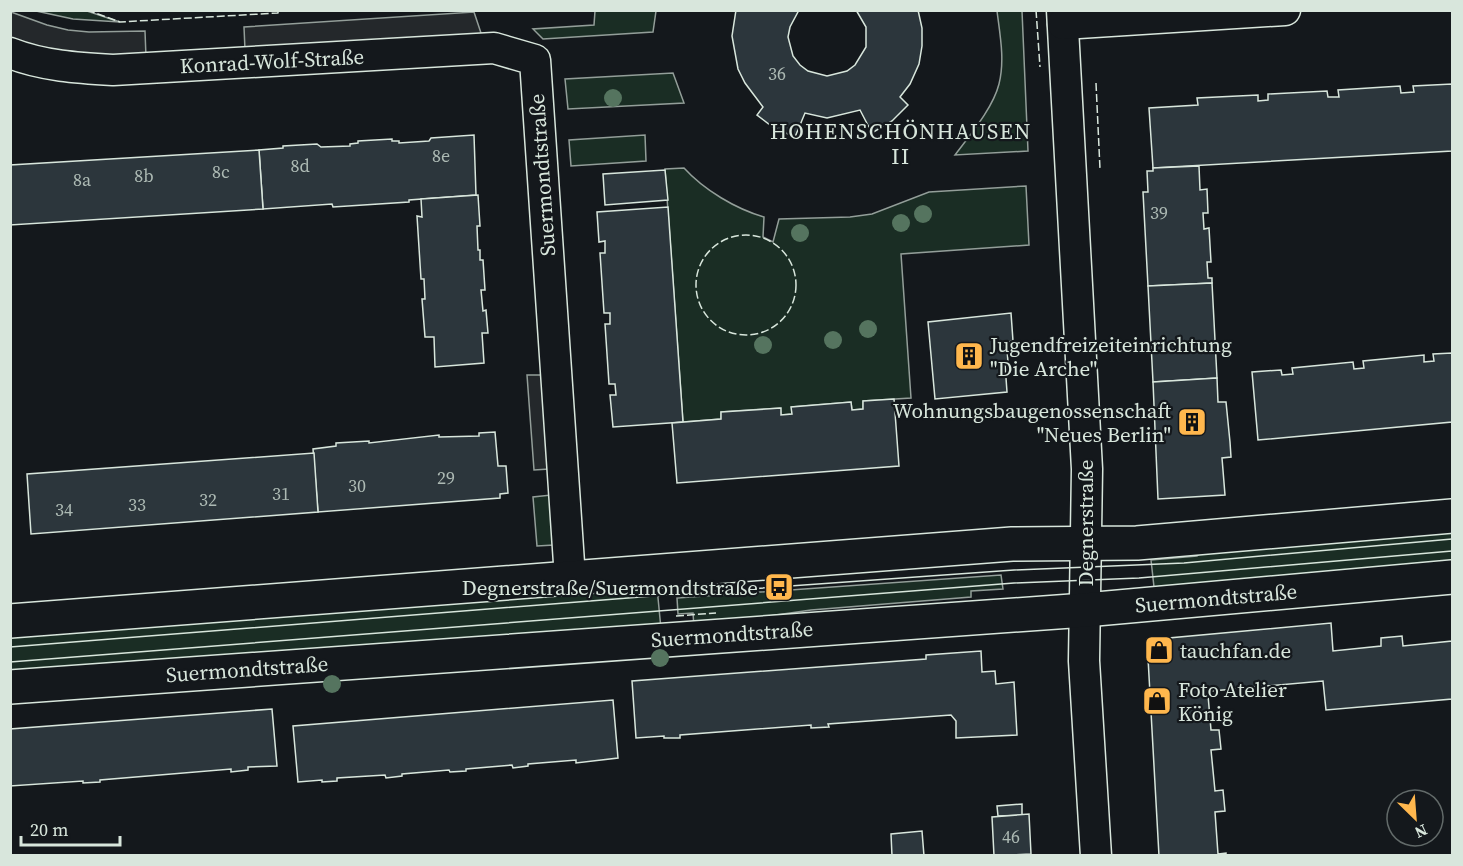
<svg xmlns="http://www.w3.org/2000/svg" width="1463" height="866" font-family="'Source Serif 4',serif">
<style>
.green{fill:#1a2d24;stroke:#939e99;stroke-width:1.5}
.parking{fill:#24282b;stroke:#939e99;stroke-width:1.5}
.building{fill:#2c363c;stroke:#d8e6dc;stroke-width:1.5}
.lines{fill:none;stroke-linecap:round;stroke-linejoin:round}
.minor-casing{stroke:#d8e6dc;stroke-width:33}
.secondary-casing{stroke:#d8e6dc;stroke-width:36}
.minor{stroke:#14181c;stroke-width:30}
.secondary{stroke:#14181c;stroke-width:33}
.tram{stroke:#d8e6dc;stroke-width:1.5}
.fence{stroke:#d8e6dc;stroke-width:1.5;stroke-dasharray:8 3;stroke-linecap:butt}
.tree{fill:#55745f}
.labels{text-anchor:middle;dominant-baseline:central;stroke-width:4.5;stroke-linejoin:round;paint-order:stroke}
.number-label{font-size:18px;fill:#adbab4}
.street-label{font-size:21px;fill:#d8e6dc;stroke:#14181c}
.poi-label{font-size:21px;fill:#d8e6dc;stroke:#14181c;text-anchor:start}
.neighbourhood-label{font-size:22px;letter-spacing:1.5px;fill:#d8e6dc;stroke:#14181c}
</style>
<rect width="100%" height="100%" fill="#14181c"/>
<g class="green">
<path d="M 36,11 L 87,11 L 120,22 L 73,19 Z"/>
<path d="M 595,11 L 656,11 L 653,32 L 543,39 L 533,29 L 594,25 Z"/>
<path d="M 997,11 L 1022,11 L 1028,151 L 955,155 C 970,135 993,108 999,84 C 1005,60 1000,35 997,11 Z"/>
<path d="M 673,73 L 684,103 L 568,109 L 565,79 Z"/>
<path d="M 645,135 L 646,161 L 571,166 L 569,140 Z"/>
<path d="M 684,168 C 704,190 736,209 764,217 L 763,237 L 773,242 L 779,219 L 850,217 L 872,214 L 929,192 L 1026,186 L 1029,245 L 901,254 L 911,398 L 863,401 L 863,409 L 852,410 L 851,402 L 792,407 L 792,414 L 781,415 L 780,408 L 721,412 L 721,419 L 683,422 L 665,169 Z"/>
<path d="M 551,495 L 554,545 L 537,546 L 533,497 Z"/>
<path d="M 1452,528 L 1452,563 L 1154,587 L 1151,560 L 1197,556 L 1203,550 Z"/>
<path d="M 1001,575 L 1003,589 L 971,591 L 971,597 L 811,610 L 694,627 L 693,613 L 678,614 L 677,598 Z"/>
<path d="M 656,577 L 661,629 L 11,675 L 11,636 Z"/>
</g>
<g class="parking">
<path d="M 11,12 L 47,25 L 68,30 L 89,32 L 145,31 L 146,57 L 63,54 L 11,40 Z"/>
<path d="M 474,12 L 482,36 L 245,50 L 244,27 Z"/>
<path d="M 527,375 L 542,375 L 549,469 L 534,470 Z"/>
</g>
<g class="building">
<path d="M 736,10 L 799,10 L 790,27 L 788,37 L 793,56 L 800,65 L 808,71 L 827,76 L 847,71 L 855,65 L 866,47 L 866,27 L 856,10 L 918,10 L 922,28 L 922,46 L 919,64 L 910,84 L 900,97 L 908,105 L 892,121 L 872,133 L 860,110 L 827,118 L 805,113 L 795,137 L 774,128 L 757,115 L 763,107 L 745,83 L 738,69 L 732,36 Z"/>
<path d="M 1452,84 L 1452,151 L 1153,168 L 1149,108 L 1198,105 L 1197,98 L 1258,95 L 1258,101 L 1268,100 L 1268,94 L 1327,91 L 1328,97 L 1339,97 L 1338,90 L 1400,86 L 1401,93 L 1414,92 L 1413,86 Z"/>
<path d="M 474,135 L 476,195 L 409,200 L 409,202 L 333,207 L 332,204 L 263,209 L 259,150 L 283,148 L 283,146 L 317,144 L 321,147 L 350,146 L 350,144 L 358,143 L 358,141 L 392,139 L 392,141 L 399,141 L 399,143 L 429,141 L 431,138 Z"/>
<path d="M 259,150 L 263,209 L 10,225 L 10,165 Z"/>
<path d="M 1199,166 L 1200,190 L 1207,189 L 1208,213 L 1203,213 L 1204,229 L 1209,228 L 1211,262 L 1207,262 L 1208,278 L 1212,278 L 1212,283 L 1148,286 L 1143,192 L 1148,192 L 1147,171 L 1153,171 L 1153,168 Z"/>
<path d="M 665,170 L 668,200 L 605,205 L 603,174 Z"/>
<path d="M 478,195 L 480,226 L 477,226 L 478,250 L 480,250 L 480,260 L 483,260 L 485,290 L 481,290 L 483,311 L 486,310 L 488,333 L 482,333 L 484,363 L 435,367 L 434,337 L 425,337 L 422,299 L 425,299 L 424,279 L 421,279 L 417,216 L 422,217 L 421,199 Z"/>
<path d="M 668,207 L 683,422 L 613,427 L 610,395 L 616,395 L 615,384 L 609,384 L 605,324 L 610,324 L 610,313 L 604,313 L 600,253 L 605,253 L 605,241 L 599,242 L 597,212 Z"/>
<path d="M 1212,283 L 1217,378 L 1153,382 L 1148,286 Z"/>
<path d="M 1011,313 L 1013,341 L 1003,343 L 1007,350 L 1008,362 L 1005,364 L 1007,392 L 935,399 L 928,322 Z"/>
<path d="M 1452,353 L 1452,422 L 1258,440 L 1252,372 L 1281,370 L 1282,375 L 1293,374 L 1292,368 L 1353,362 L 1354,369 L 1364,368 L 1363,361 L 1424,355 L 1424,362 L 1434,361 L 1433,354 Z"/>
<path d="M 1217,378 L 1218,402 L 1226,402 L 1230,442 L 1231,457 L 1222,458 L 1225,495 L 1158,499 L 1153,382 Z"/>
<path d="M 894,399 L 899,466 L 677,483 L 672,423 L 721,419 L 721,412 L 781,408 L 781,415 L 792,414 L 791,407 L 851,402 L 852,410 L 863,409 L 863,401 Z"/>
<path d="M 495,432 L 498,466 L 506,466 L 508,493 L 500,494 L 500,498 L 318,512 L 313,449 L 336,446 L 336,443 L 369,441 L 369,443 L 439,435 L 439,437 L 479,436 L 479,433 Z"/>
<path d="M 314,453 L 318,512 L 31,534 L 27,474 Z"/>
<path d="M 1331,623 L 1333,651 L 1381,646 L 1381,638 L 1402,636 L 1403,646 L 1452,641 L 1452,632 L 1452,699 L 1326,710 L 1323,681 L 1212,691 L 1208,695 L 1211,730 L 1219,730 L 1221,749 L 1211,750 L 1215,791 L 1223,790 L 1225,811 L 1215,812 L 1218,854 L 1226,853 L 1226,856 L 1159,856 L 1147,640 Z"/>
<path d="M 981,651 L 982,672 L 995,671 L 996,684 L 1014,682 L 1017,735 L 956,738 L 956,721 L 951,715 L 828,724 L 829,727 L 811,728 L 811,725 L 680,735 L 680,738 L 664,738 L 664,736 L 636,738 L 632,681 L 926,659 L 926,655 Z"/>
<path d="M 613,700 L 618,758 L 576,763 L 576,760 L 528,764 L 528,766 L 513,768 L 512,765 L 466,769 L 466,771 L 450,772 L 449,770 L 402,774 L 402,776 L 386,778 L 385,775 L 337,778 L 337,781 L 322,782 L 322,780 L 298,782 L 293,726 Z"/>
<path d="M 272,709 L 277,766 L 248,767 L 248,770 L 231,772 L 231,769 L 100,780 L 100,782 L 83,783 L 83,781 L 10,786 L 10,729 Z"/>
<path d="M 1022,804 L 1022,815 L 998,816 L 997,806 Z"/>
<path d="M 1029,814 L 1031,854 L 994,856 L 992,817 Z"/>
<path d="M 922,831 L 924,856 L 892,856 L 891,834 Z"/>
</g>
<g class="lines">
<g class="minor-casing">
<g id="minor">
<path d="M 1062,10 L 1087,469 L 1084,661 L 1096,856"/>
<path d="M 1063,24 L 1285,10"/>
<path d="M 10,53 C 43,66 78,68 113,70 L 494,48 L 535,60 L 570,578"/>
</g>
</g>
<g class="secondary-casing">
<g id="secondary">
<path d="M 10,621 L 1012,544 L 1137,543 L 1452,516"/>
<path d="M 10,687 L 1085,610 L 1452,577"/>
</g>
</g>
<use href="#minor" class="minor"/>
<use href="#secondary" class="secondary"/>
<g class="tram">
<path d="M 10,647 L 666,595 L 1014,570 L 1184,563 L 1452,539"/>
<path d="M 10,662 L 1014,583 L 1139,578 L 1452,551"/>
</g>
<g class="fence">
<path d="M 87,10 L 120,22 L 278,13 L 278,10"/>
<path d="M 1036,10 L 1040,67"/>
<path d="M 1096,83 L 1100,169"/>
<circle cx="746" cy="285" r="50"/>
<path d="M 676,616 L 716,613"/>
</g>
</g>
<g class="tree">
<circle cx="613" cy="98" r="9"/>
<circle cx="923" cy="214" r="9"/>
<circle cx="901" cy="223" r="9"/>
<circle cx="800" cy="233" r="9"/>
<circle cx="868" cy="329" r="9"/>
<circle cx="833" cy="340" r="9"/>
<circle cx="763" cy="345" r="9"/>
<circle cx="660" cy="658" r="9"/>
<circle cx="332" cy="684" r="9"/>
</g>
<defs>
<g id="building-square" transform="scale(1.5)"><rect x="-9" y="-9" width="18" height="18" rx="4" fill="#ffb74d" stroke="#14181c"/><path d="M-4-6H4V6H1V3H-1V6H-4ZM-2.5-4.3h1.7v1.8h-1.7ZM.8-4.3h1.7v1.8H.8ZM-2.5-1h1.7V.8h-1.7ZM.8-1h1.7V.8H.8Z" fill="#111"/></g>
<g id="bus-square" transform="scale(1.5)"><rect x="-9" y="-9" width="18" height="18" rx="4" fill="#ffb74d" stroke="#14181c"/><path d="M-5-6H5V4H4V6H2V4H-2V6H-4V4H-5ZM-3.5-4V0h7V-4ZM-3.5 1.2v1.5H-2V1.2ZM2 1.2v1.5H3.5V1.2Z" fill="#111"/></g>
<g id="shop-square" transform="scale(1.5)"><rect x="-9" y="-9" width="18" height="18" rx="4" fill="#ffb74d" stroke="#14181c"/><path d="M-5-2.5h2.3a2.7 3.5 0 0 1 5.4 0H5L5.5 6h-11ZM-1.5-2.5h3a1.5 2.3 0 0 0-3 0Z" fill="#111"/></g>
</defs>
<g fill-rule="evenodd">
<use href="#building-square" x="969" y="356"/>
<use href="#building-square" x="1192" y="422"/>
<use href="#bus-square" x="779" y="587"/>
<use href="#shop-square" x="1159" y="650"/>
<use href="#shop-square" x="1157" y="701"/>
</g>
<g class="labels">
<g class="number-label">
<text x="777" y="73">36</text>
<text x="441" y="155">8e</text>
<text x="300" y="165">8d</text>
<text x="221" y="171">8c</text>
<text x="144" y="175">8b</text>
<text x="82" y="179">8a</text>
<text x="1159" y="212">39</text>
<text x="446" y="477">29</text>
<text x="357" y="485">30</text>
<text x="281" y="493">31</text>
<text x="208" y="499">32</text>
<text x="137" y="504">33</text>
<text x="64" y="509">34</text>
<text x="1011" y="836">46</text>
</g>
<g class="street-label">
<text transform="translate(272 61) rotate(-3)">Konrad-Wolf-Straße</text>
<text transform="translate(542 175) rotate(-94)">Suermondtstraße</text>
<text transform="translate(1085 523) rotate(-90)">Degnerstraße</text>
<text transform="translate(1216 598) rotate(-5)">Suermondtstraße</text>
<text transform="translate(732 634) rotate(-4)">Suermondtstraße</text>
<text transform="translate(247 669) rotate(-4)">Suermondtstraße</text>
</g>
<g class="poi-label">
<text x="990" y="344">Jugendfreizeiteinrichtung<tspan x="990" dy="24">"Die Arche"</tspan></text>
<text x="1171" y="410" text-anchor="end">Wohnungsbaugenossenschaft<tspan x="1171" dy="24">"Neues Berlin"</tspan></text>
<text x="758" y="587" text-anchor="end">Degnerstraße/Suermondtstraße</text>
<text x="1180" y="650">tauchfan.de</text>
<text x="1178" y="689">Foto Atelier<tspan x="1178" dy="24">König</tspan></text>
</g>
<g class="neighbourhood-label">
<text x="901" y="131">HOHENSCHÖNHAUSEN<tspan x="901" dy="25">II</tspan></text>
</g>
</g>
<rect width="1463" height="866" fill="none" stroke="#d8e6dc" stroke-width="24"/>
<g transform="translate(1415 818) rotate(155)"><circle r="28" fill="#14181c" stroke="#626a69" stroke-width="1.5"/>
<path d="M0-4.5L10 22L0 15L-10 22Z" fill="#ffb74d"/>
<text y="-9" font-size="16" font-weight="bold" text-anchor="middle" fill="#d8e6dc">N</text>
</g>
<path d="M21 836v9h99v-9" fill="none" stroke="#d8e6dc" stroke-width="3"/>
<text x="30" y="836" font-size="18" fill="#d8e6dc" stroke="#14181c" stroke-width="4.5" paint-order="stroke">20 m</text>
</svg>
